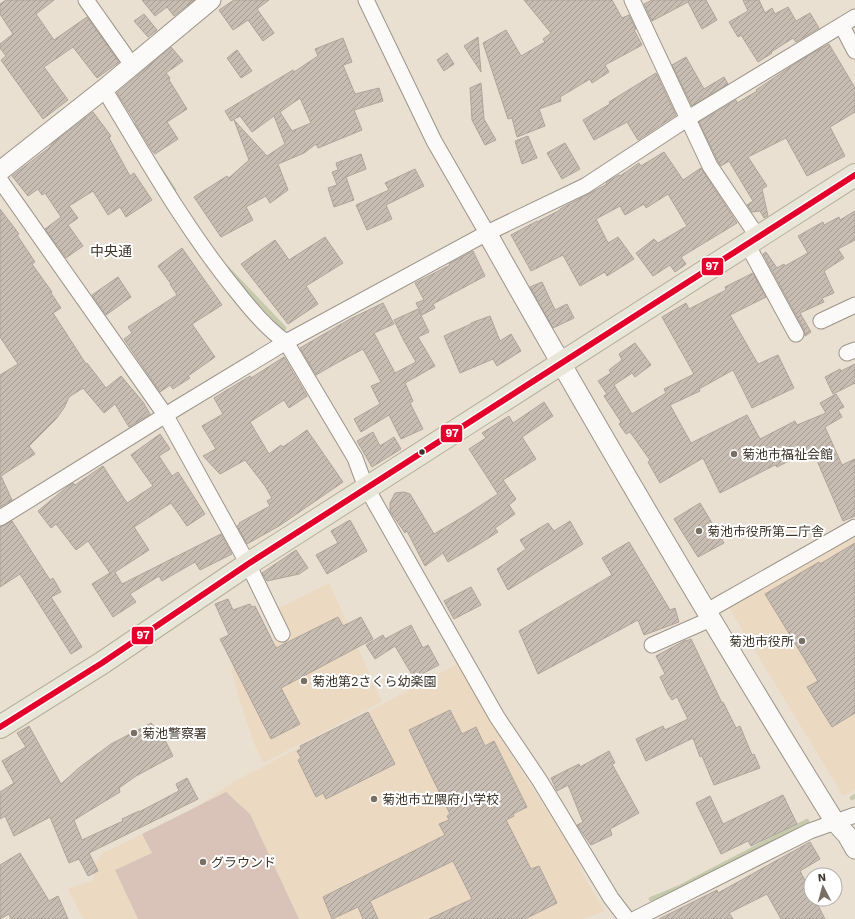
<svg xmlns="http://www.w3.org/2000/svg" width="855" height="919" font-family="'Work Sans','Noto Sans JP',sans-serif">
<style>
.built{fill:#ebd9c2}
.park{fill:#d9c3b9}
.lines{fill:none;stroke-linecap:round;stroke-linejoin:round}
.stream{stroke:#c5caad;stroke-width:4.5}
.building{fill:url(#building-hatch);stroke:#aea49a;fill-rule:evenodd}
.minor-casing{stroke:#9b9489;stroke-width:17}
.tertiary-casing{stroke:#9b9489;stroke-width:21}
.trunk-casing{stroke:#b6ae98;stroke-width:24}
.minor{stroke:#fcfaf8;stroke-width:15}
.tertiary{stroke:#fcfaf8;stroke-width:19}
.trunk{stroke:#e8e6d8;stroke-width:22}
.bus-1-casing{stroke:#fff;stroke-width:9}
.bus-1{stroke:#e4002b;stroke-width:6}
.bus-dot{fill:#3c342a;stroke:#fff;stroke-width:1.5}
.poi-dot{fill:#797065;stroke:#fff;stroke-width:1.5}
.labels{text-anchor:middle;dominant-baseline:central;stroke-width:4;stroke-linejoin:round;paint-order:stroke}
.poi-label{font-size:13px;fill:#3c342a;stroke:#fff;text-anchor:start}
.neighbourhood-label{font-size:14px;fill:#3c342a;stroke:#fff}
.line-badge{stroke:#fff;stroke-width:1.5}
.badge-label{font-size:11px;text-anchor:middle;font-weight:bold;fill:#fff}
</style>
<defs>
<pattern id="building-hatch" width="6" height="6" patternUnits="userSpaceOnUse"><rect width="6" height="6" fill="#c8bdb3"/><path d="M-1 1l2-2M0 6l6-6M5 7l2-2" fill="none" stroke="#a49a92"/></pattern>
</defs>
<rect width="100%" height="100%" fill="#eae0d2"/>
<g class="built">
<path d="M 855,537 L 855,790 L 843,796 L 729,608 Z"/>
<path d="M 329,583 L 382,702 L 263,763 L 253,741 L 238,695 L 231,668 L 276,646 L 274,641 L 291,633 L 279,608 Z"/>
<path d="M 457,664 L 504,743 L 574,853 L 585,878 L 605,911 L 584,919 L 83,919 L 68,889 L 93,880 L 97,859 L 103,853 L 194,809 L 235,781 L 368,712 Z"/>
</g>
<path class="park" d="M 226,792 L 250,814 L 299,919 L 138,919 L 115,870 L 152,853 L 142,834 Z"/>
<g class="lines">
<g class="stream">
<path d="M 160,169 L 174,190"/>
<path d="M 226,267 L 284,328"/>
<path d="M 852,798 L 855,796"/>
<path d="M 651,899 L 680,887 L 807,821"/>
</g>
</g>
<g class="building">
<path d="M 6,0 L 54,0 L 36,14 L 54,40 L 87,17 L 119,62 L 97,78 L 73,47 L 44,67 L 68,100 L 43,119 L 1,60 L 6,56 L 0,48 L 0,44 L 13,34 L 0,14 L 0,4 Z"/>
<path d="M 142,0 L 194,0 L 174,16 L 167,7 L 155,16 Z"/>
<path d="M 234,0 L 269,0 L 257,9 L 274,33 L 263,41 L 248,20 L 233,30 L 219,10 Z"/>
<path d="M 524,0 L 612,0 L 622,18 L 629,15 L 636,29 L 634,30 L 642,45 L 605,65 L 609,72 L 592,83 L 590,79 L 560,97 L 561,101 L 539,109 L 545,126 L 517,137 L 512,118 L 508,119 L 483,43 L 506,30 L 521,56 L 545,42 L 543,39 L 551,33 Z"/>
<path d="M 652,0 L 706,0 L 717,20 L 702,29 L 688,2 L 652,21 L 644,4 Z"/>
<path d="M 743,0 L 759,0 L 765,13 L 772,8 L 775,14 L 788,7 L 796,21 L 810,13 L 819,28 L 796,42 L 793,38 L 771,52 L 772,53 L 758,62 L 741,35 L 738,37 L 729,22 L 748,11 Z"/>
<path d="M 144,14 L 157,30 L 148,37 L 134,21 Z"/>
<path d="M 478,37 L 481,72 L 464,46 Z"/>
<path d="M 343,38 L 352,62 L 343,65 L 355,94 L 379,88 L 383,101 L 354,110 L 362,130 L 318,148 L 316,144 L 304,153 L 278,164 L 288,190 L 270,203 L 266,196 L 246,207 L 253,220 L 221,237 L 194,197 L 227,176 L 229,178 L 249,160 L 234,120 L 267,156 L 285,144 L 274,116 L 252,132 L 240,116 L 231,121 L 225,111 L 293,70 L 294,72 L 318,56 L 315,49 ZM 300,98 L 311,123 L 292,131 L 280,112 Z"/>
<path d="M 829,44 L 855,88 L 855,112 L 830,127 L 845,156 L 807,176 L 786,138 L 748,157 L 767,186 L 762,189 L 768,216 L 764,218 L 760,211 L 752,212 L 747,205 L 753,201 L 729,161 L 721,166 L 718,162 L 699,122 L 736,100 L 737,103 L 757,91 L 756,90 L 804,58 Z"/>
<path d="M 171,47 L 183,61 L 166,73 L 170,78 L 169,80 L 187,109 L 167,122 L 178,139 L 155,154 L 153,152 L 135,123 L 136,123 L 117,93 Z"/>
<path d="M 237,50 L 252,71 L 241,78 L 227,58 Z"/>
<path d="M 447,53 L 454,64 L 444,71 L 437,60 Z"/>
<path d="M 686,57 L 704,89 L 724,77 L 728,84 L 692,106 L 672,65 Z"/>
<path d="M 656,73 L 676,115 L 638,140 L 627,122 L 594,140 L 583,120 L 610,104 L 609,102 Z"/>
<path d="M 481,83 L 484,119 L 496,140 L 485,145 L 472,120 L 470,88 Z"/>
<path d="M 93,112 L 111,136 L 109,138 L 130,176 L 134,173 L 152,200 L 126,217 L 120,207 L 108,215 L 93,191 L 69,206 L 78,218 L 68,225 L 83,246 L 66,258 L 45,229 L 61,217 L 45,193 L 42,195 L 38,189 L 28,196 L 12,176 L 49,148 L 53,143 Z"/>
<path d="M 528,136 L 537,158 L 522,164 L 515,141 Z"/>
<path d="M 565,143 L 580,169 L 562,179 L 547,153 Z"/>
<path d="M 664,152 L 683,180 L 701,168 L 737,223 L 681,257 L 686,264 L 675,272 L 670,265 L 653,276 L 636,253 L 654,239 L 658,243 L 687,226 L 668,194 L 646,208 L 644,204 L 625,215 L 620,206 L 596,219 L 608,243 L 618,237 L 634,259 L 607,276 L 605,272 L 580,286 L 563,255 L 531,271 L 511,235 L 537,221 L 537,222 L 560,210 L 560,209 L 583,197 L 607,184 L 606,183 L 612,179 L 619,175 L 620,176 L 639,163 L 641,166 Z"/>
<path d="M 361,154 L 366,169 L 346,177 L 354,200 L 334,207 L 328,188 L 337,185 L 332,172 L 338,170 L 336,163 Z"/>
<path d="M 415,169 L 424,186 L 386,205 L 392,219 L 367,230 L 356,205 L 389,190 L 385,183 Z"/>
<path d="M 0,209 L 19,234 L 17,235 L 35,262 L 32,264 L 52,292 L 51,293 L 61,308 L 53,313 L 86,364 L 87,363 L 106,388 L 121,376 L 143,402 L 150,414 L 129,427 L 115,404 L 104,413 L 83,388 L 69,397 L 64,408 L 56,419 L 29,446 L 35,454 L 1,476 L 12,500 L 0,507 L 0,375 L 18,364 L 0,337 Z"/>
<path d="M 855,211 L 855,240 L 838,249 L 844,258 L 824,271 L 834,293 L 822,298 L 824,302 L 800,313 L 811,332 L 805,336 L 804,330 L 763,254 L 766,252 L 777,268 L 784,264 L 785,266 L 808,253 L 798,236 L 823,222 L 824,225 L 839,217 L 840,220 Z"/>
<path d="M 325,237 L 343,263 L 306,286 L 318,304 L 288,324 L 241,264 L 275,240 L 289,260 Z"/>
<path d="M 182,248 L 222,305 L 192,324 L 215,357 L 188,376 L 190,378 L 173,389 L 170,385 L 160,392 L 124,339 L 132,333 L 128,327 L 177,295 L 170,284 L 171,284 L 158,266 Z"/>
<path d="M 473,251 L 485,276 L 433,304 L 435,308 L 422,315 L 416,303 L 424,300 L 415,283 L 450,265 L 449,264 Z"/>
<path d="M 753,273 L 766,297 L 730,315 L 758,364 L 778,355 L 794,388 L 752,408 L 733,370 L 699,389 L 700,391 L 670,405 L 691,443 L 747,415 L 760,439 L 795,421 L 797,425 L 826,413 L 820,403 L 836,394 L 844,407 L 838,410 L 842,417 L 825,427 L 842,465 L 855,459 L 855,516 L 843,521 L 812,449 L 777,467 L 775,465 L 720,493 L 703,458 L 660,483 L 648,462 L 650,460 L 630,432 L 626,434 L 619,424 L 621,422 L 604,396 L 607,394 L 598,381 L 611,373 L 609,370 L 622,360 L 619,354 L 635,343 L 651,365 L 635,377 L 632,373 L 614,385 L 632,414 L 666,393 L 664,389 L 694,374 L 662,317 L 686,303 L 689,309 L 726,290 L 725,287 Z"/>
<path d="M 118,277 L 131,297 L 106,315 L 92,295 Z"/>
<path d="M 542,282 L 555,310 L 567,304 L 574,318 L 553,328 L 530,287 Z"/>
<path d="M 383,303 L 394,324 L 374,333 L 395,373 L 416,362 L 403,339 L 394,320 L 418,309 L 429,332 L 418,337 L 435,366 L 405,383 L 413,401 L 410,403 L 423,429 L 401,439 L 389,415 L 361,432 L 354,419 L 380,404 L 371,386 L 381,382 L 363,349 L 335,364 L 316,375 L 300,348 L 350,319 Z"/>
<path d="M 490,316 L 500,341 L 511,334 L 521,351 L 497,366 L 493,359 L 460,373 L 444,336 L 471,324 L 471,323 Z"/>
<path d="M 284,357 L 307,396 L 289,408 L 284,400 L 250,422 L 269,454 L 281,445 L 283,447 L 307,430 L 343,482 L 279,526 L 247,544 L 237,526 L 240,524 L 239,523 L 270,506 L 267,501 L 272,498 L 265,486 L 245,460 L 220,474 L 203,456 L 216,449 L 202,426 L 223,414 L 214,398 L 250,376 L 251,378 Z"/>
<path d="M 855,364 L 855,383 L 833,394 L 825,377 L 840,369 L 841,371 Z"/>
<path d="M 544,402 L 553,416 L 522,437 L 536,459 L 503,480 L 516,499 L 509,505 L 515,514 L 495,528 L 498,532 L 479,544 L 448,562 L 443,553 L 425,566 L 407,531 L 405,533 L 390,511 L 390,503 L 395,493 L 404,492 L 410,494 L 434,534 L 466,515 L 498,494 L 469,449 L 486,438 L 482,433 L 509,416 L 513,423 Z"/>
<path d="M 373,432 L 380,446 L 394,437 L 401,449 L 372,467 L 357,441 Z"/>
<path d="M 160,434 L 170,449 L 159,456 L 172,476 L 178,472 L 205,514 L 187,526 L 171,503 L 134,527 L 149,550 L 115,572 L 122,584 L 221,534 L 232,554 L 200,570 L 195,562 L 162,581 L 159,576 L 130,594 L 136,602 L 113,617 L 92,584 L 110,573 L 88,541 L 76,550 L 56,524 L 51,528 L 38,511 L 67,487 L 73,483 L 75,485 L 103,466 L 127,503 L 153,486 L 131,455 Z"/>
<path d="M 700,503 L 724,543 L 698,557 L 674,519 Z"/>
<path d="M 350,520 L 367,551 L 327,574 L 316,555 L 338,543 L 331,531 Z"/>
<path d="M 12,521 L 50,580 L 53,578 L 61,592 L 51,597 L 82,647 L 71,654 L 20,574 L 0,587 L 0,527 Z"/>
<path d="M 570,521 L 583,544 L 508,590 L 497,569 L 526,549 L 520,540 L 548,523 L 554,531 Z"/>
<path d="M 629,542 L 670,610 L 675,608 L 679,622 L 644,635 L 638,620 L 538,674 L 519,631 L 612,575 L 602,558 Z"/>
<path d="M 855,543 L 855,713 L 832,727 L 807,687 L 818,681 L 765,594 L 819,562 L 820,564 Z"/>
<path d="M 296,550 L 308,568 L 299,574 L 267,581 L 262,573 Z"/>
<path d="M 471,587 L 481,605 L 454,619 L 444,601 Z"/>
<path d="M 228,599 L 233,610 L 250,604 L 252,607 L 255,606 L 276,648 L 338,617 L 343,626 L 361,617 L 373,639 L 281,688 L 300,724 L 271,739 L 220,639 L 229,635 L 215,604 Z"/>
<path d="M 411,625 L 423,648 L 428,645 L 439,665 L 414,678 L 395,646 L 375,659 L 366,645 L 383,635 L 385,639 Z"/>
<path d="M 691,639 L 722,703 L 723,702 L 736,728 L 740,726 L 752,755 L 754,754 L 760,768 L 714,785 L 702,756 L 700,757 L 693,738 L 646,761 L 636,739 L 663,726 L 665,730 L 688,719 L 677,697 L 672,700 L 668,694 L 660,677 L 665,674 L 656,656 L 686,640 L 686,641 Z"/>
<path d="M 450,710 L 462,734 L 476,727 L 485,746 L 494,741 L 527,807 L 513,814 L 514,816 L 506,820 L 531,869 L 539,866 L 557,903 L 525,919 L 429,919 L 472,899 L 453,861 L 370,901 L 378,919 L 363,919 L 358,907 L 332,919 L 323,897 L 445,835 L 439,824 L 449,820 L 447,816 L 450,814 L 409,730 Z"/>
<path d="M 368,712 L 395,764 L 326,799 L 323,793 L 316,797 L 298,760 L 301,758 L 297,751 L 301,749 L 300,746 Z"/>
<path d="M 151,723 L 164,738 L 173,756 L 136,776 L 119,788 L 120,792 L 74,820 L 82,840 L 123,821 L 122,819 L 139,811 L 139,812 L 179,791 L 176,784 L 187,778 L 198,799 L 89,853 L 98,871 L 88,876 L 79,859 L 69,863 L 50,817 L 14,836 L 5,816 L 0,819 L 0,792 L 14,783 L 2,761 L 26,747 L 17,733 L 29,726 L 61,784 L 80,767 L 111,744 Z"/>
<path d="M 609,751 L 615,763 L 612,764 L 639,813 L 610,829 L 612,835 L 591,845 L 577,825 L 583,822 L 568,785 L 557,791 L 551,778 L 579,764 L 580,767 Z"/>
<path d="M 783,795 L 797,824 L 751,846 L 748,841 L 721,854 L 696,803 L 710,796 L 723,824 Z"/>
<path d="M 810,842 L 820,859 L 800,871 L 811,892 L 811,899 L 815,899 L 825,919 L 781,919 L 767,894 L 729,913 L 733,919 L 659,919 L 717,890 L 718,893 Z"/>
<path d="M 20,853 L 49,901 L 58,896 L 68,919 L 11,919 L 9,914 L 0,919 L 0,865 Z"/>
</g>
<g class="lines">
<g class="minor-casing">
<g id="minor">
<path d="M 86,0 L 132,65"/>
<path d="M 366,0 L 434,141 L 487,233"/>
<path d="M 632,0 L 710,166 L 758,237"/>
<path d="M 842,26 L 855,51"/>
<path d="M 104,89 C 146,158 186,230 238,293 C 252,311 267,329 286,342 L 355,458 L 362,477 L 374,501 L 497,717 L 540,781 L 611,898 L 627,919"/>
<path d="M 0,180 L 166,416 L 248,564 L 282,634"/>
<path d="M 747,244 L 796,334"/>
<path d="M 821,321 L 855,305"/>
<path d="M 847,353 L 855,350"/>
<path d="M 0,518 L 177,408 L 286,342 L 487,233 L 585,186 L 687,119 L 855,17"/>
<path d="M 707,611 L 855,527"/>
<path d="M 652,645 L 711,619"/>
<path d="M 635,919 L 810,831 L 855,815"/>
</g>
</g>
<g class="tertiary-casing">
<g id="tertiary">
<path d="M 0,171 L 104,89 L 211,0"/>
<path d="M 487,233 C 599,432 715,629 835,822 L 847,835 L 855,849"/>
</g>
</g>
<g class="trunk-casing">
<path id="trunk" d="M 0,727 L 102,663 L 248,564 L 855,175"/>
</g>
<use href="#minor" class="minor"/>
<use href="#tertiary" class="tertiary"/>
<use href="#trunk" class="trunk"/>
<g class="bus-1-casing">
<path id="bus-1" d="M 0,727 L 102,663 L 248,564 L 855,175"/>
</g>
<use href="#bus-1" class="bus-1"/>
</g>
<circle class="bus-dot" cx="422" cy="452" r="3.5"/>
<g class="poi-dot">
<circle cx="734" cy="454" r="4"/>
<circle cx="699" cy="531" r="4"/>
<circle cx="802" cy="641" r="4"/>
<circle cx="304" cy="681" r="4"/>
<circle cx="134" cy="733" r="4"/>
<circle cx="374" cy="799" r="4"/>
<circle cx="203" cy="862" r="4"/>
</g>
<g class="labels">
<g class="poi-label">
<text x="742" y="454">菊池市福祉会館</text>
<text x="707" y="531">菊池市役所第二庁舎</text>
<text x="794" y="641" text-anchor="end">菊池市役所</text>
<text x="312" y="681">菊池第2さくら幼楽園</text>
<text x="142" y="733">菊池警察署</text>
<text x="382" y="799">菊池市立隈府小学校</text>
<text x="211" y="862">グラウンド</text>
</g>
<g class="neighbourhood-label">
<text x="111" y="251">中央通</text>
</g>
</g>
<g class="line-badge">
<rect x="701" y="257" width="23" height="19" rx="4" fill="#e4002b"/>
<rect x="440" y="424" width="23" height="19" rx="4" fill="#e4002b"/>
<rect x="131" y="626" width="23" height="19" rx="4" fill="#e4002b"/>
</g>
<g class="badge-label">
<text x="712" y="270">97</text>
<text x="452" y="437">97</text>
<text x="143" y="639">97</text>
</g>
<g transform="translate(823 887) rotate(354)"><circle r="19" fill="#ffffff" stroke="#b1aeaa"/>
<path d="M0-3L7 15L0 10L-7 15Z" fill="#797065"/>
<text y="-6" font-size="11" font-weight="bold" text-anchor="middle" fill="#3c342a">N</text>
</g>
</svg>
